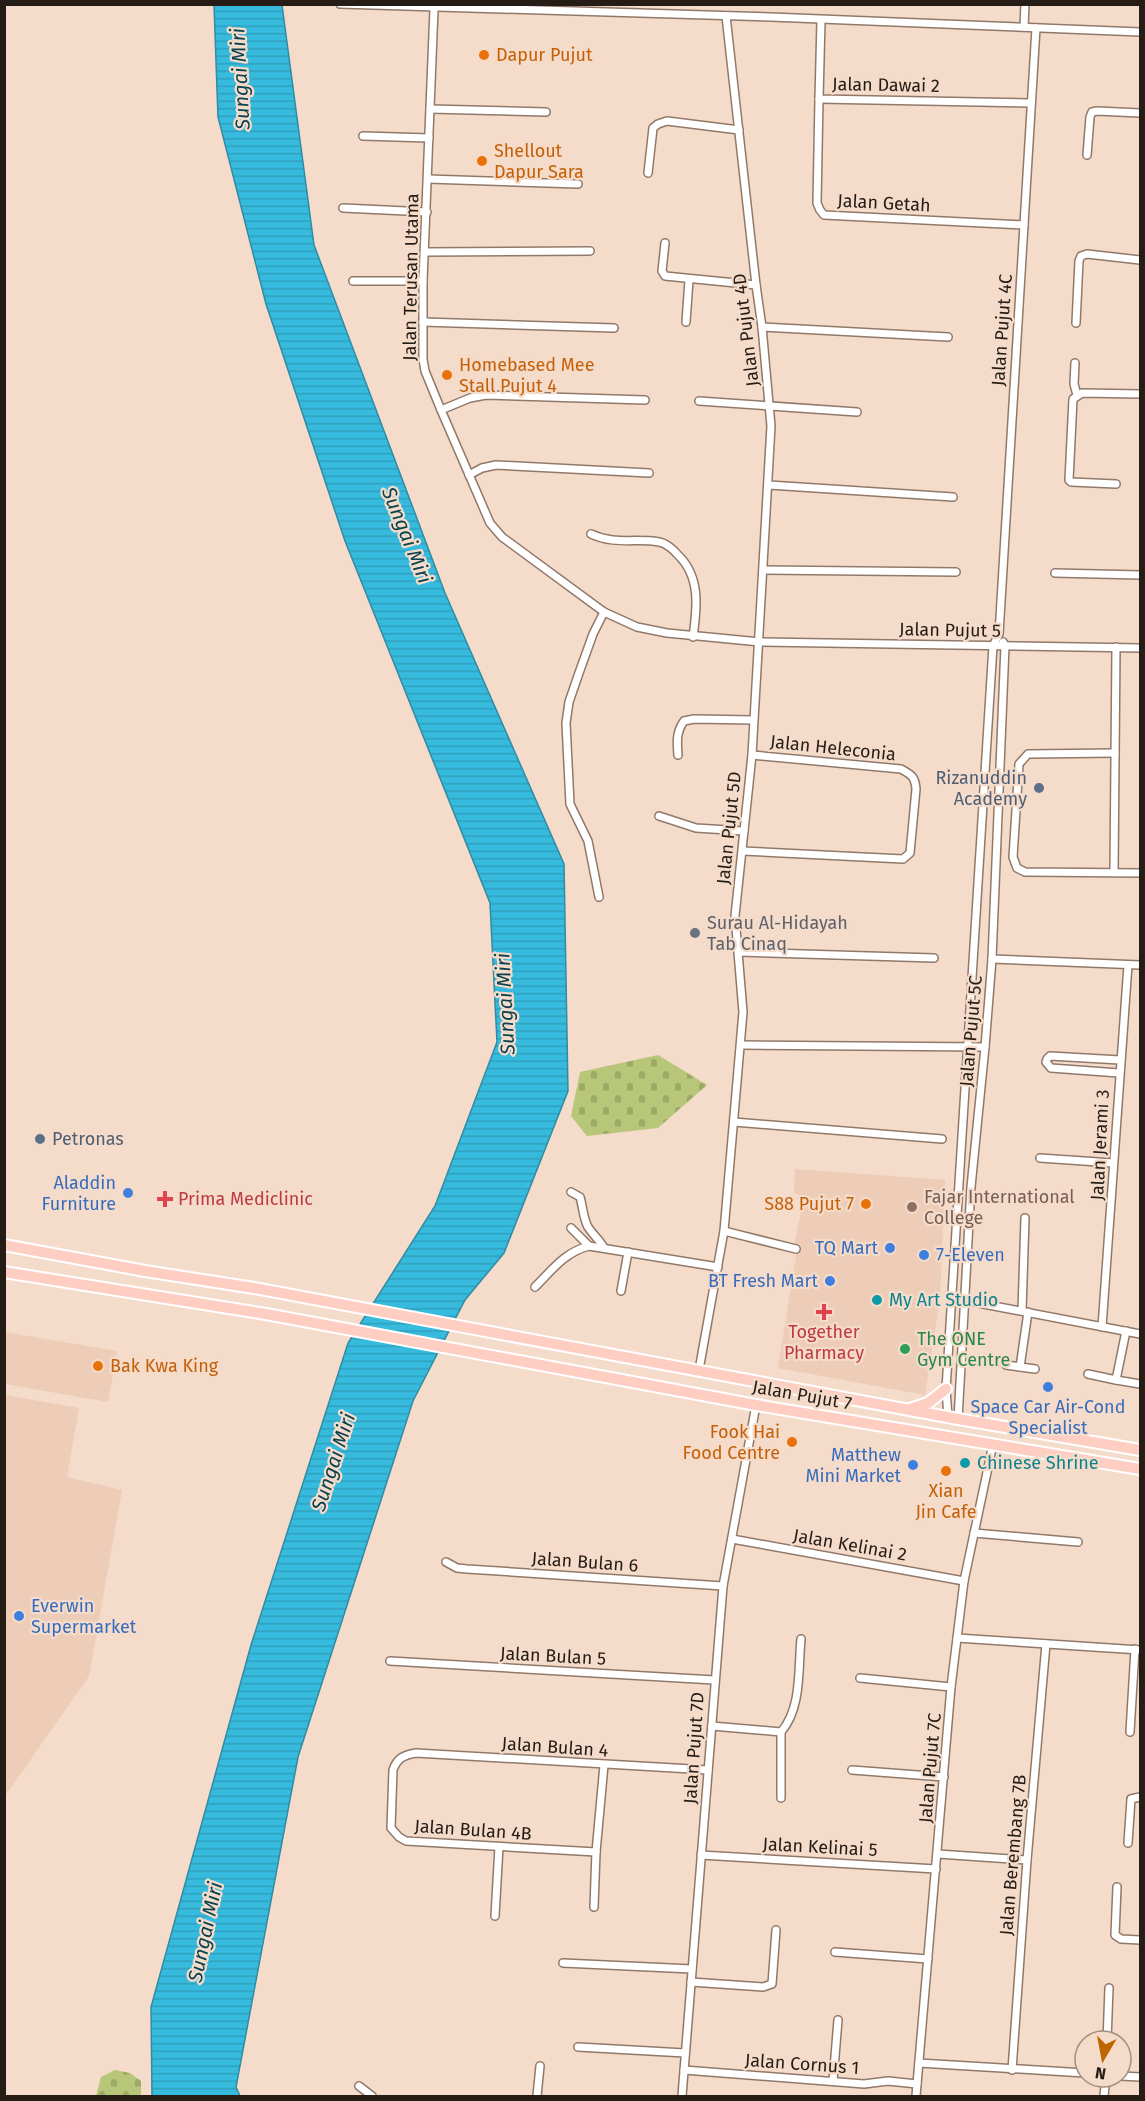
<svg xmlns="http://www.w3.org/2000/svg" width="1145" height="2101" font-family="'Fira Sans',sans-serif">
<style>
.built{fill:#edccb8}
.cemetery{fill:url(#cemetery-stones)}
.water{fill:url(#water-rules);stroke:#318ba2;stroke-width:1.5}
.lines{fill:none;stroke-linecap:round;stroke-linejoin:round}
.street-casing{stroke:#91796a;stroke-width:10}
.primary-casing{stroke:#fff;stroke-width:14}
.street{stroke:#fff;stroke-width:7}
.primary{stroke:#fecec3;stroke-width:10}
.food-dot{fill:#e8710a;stroke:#f5dbc9;stroke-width:2}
.service-dot{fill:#5c6f8a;stroke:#f5dbc9;stroke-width:2}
.worship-dot{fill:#6b7280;stroke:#f5dbc9;stroke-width:2}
.shop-dot{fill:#3f7fe0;stroke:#f5dbc9;stroke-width:2}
.health-dot{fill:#e0444e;stroke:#f5dbc9;stroke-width:2}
.education-dot{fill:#8d6e63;stroke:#f5dbc9;stroke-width:2}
.culture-dot{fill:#0f9aa8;stroke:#f5dbc9;stroke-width:2}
.leisure-dot{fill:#2e9e5b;stroke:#f5dbc9;stroke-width:2}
.labels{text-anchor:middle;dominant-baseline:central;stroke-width:4.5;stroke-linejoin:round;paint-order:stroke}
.food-label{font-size:18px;fill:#c56008;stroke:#f5dbc9;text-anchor:start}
.street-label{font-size:18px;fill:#251c16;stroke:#f5dbc9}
.service-label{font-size:18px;fill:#4e5e75;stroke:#f5dbc9;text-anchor:end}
.worship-label{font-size:18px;fill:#5b616d;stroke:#f5dbc9;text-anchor:start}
.shop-label{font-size:18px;fill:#366cbe;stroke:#f5dbc9;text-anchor:end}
.education-label{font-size:18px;fill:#785e54;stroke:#f5dbc9;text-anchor:start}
.health-label{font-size:18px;fill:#be3a42;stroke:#f5dbc9;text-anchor:start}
.culture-label{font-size:18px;fill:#0d838f;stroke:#f5dbc9;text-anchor:start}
.leisure-label{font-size:18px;fill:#27864d;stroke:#f5dbc9;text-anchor:start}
.water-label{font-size:20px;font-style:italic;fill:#084251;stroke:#f5dbc9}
</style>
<defs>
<pattern id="cemetery-stones" width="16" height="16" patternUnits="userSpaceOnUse" patternTransform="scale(1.5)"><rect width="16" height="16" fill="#b7c678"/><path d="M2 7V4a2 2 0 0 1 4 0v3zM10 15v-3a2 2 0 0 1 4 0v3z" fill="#9daa67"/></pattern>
<pattern id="water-rules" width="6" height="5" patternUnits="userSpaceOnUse" patternTransform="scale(1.5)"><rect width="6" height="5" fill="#36bbde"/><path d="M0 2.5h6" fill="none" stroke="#30a0be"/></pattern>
</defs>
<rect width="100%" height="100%" fill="#f5dbc9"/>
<g class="built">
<path d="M 795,1169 L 945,1180 L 940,1298 L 925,1395 L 778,1368 L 797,1249 L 794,1245 L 801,1213 L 798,1194 L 794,1193 Z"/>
<path d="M 4,1332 L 117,1351 L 108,1402 L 5,1384 Z"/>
<path d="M 5,1395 L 79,1408 L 67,1477 L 122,1490 L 89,1676 L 5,1796 Z"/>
</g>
<g class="cemetery">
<path d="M 658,1055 L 707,1085 L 658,1128 L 587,1136 L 571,1116 L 580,1072 Z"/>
<path d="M 115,2070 L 130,2073 L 141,2081 L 141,2096 L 96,2096 L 101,2077 Z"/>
</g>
<path class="water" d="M 214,5 L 282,5 L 314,245 L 445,593 L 564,864 L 568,1091 L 504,1253 L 465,1300 L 413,1401 L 298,1757 L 236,2087 L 240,2096 L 152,2096 L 151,2007 L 251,1645 L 348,1343 L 435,1206 L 497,1042 L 490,903 L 345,541 L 266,304 L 218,117 Z"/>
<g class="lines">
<g class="street-casing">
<g id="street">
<path d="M 340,4 L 771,17 L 1140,32"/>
<path d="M 434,9 L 423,281 L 423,359 L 425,371 L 441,410 L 490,523 L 502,537 L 604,612 L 637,627 L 667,633 L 760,642 L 1140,648"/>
<path d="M 821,20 L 819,99 L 1031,103"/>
<path d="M 1024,27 L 1025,4"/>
<path d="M 819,99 L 817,203 L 820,210 L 824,215 L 1024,225"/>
<path d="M 430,109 L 546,112"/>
<path d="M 363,136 L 429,138"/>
<path d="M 1087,155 L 1090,117 L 1092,112 L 1097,111 L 1140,113"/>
<path d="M 648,173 L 653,128 L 658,124 L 667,121 L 739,130"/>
<path d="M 428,179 L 578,184"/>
<path d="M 343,208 L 427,212"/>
<path d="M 665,243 L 662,271 L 665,276 L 756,285"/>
<path d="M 425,252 L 590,251"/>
<path d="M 353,281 L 423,281"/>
<path d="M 423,322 L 614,328"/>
<path d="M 686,322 L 689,280"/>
<path d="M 1076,323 L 1079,261 L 1081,256 L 1087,254 L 1140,260"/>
<path d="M 762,327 L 948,337"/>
<path d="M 1075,363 L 1074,384 L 1077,395"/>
<path d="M 699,401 L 857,412"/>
<path d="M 441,410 L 470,398 L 486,395 L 645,400"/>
<path d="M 469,475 L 482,468 L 496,465 L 649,473"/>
<path d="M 1116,484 L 1071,482 L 1069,480 L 1073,399 L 1082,393 L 1140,394"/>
<path d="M 769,485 L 953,497"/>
<path d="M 591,534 C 615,545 635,538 659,542 C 666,543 674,550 678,555 C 701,577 697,608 693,637"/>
<path d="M 764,570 L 956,572"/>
<path d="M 1055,573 L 1140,575"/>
<path d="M 1115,753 L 1028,754 L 1019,764 L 1013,857 L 1017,868 L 1025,872 L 1140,873"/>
<path d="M 678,755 C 677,742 676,732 684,721 L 694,719 L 753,720"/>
<path d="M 659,816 L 696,828 L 744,831"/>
<path d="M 743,851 L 903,859 L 910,853 L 916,789 C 915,777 912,775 901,769 L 752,755"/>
<path d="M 1114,871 L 1116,647"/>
<path d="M 599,897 L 588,841 L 570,804 L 566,723 L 569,702 L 579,673 L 593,634 L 604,612"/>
<path d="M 739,952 L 934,958"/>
<path d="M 992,959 L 1140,965"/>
<path d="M 741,1045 L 985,1047"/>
<path d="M 1119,1073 L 1051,1068 L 1046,1062 L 1047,1059 L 1050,1056 L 1120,1060"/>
<path d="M 734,1122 L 942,1139"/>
<path d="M 1040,1158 L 1113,1163"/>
<path d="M 571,1192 L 580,1197 C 583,1207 583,1218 588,1227 C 593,1235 600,1240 604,1248"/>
<path d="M 571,1228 L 589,1246"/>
<path d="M 724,1231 L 796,1249"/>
<path d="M 535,1287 C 552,1270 565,1252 589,1246 L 718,1267"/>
<path d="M 621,1291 L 628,1252"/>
<path d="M 952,1298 L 1140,1334"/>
<path d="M 1022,1311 L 1025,1218"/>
<path d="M 1102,1327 L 1128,965"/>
<path d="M 1006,1365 L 1035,1369"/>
<path d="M 1020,1367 L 1028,1312"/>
<path d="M 699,1370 L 724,1231 L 743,1012 L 735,916 L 752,755 L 771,426 L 762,327 L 756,285 L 726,16"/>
<path d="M 1088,1374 L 1116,1380 L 1126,1331"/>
<path d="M 1116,1380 L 1140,1384"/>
<path d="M 948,1417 L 946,1389 C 963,1141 979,893 993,646 L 999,634 L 1036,28"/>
<path d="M 958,1419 L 971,1187 L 985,1047 L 992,959 L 1005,646 L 1003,642"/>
<path d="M 974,1533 L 1078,1542"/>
<path d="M 732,1539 L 964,1581"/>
<path d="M 446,1562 L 457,1568 L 467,1569 L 723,1586"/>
<path d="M 957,1638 L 1140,1650"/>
<path d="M 390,1661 L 714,1680"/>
<path d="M 860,1678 L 951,1687"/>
<path d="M 712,1726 L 781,1732"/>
<path d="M 1130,1732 L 1135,1649"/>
<path d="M 852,1770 L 944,1777"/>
<path d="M 781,1798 L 781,1732 C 802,1708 798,1669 801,1639"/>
<path d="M 1128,1843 L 1131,1799 L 1140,1797"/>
<path d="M 596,1852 L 406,1841 L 399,1837 L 391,1828 L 393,1770 C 397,1758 404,1755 416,1753 L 708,1770"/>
<path d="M 938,1854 L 1027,1860"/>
<path d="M 701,1855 L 936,1869"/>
<path d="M 1117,1887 L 1115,1935 L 1121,1939 L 1140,1940"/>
<path d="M 594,1907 L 596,1852 L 604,1765"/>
<path d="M 495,1916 L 499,1847"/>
<path d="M 835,1952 L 928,1959"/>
<path d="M 563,1963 L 692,1969"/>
<path d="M 691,1982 L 763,1987 L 772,1984 L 776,1930"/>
<path d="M 1107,2041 L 1109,1988"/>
<path d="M 578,2047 L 685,2053"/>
<path d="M 919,2063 L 1085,2073"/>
<path d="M 684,2070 L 864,2084 L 888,2081 L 917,2084"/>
<path d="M 1012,2070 L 1027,1860 L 1046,1644"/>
<path d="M 1121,2076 L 1140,2077"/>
<path d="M 833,2081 L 838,2020"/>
<path d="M 359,2086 L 372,2096"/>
<path d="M 537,2096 L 540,2066"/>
<path d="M 682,2096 L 723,1586 L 756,1405"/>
<path d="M 916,2096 L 951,1687 L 964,1581 L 993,1444"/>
<path d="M 1104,2096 L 1106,2077"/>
</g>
</g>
<g class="primary-casing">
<g id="primary">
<path d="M 4,1245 L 145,1271 L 254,1288 L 958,1419 L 1140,1450"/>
<path d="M 4,1272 L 266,1314 L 756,1405 L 1140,1469"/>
<path d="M 910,1409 L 928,1403 L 946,1389"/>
</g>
</g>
<use href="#street" class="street"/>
<use href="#primary" class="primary"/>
</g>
<g class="food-dot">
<circle cx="484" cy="55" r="6"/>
<circle cx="482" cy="161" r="6"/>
<circle cx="447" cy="375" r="6"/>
<circle cx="866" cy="1204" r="6"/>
<circle cx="98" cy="1366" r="6"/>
<circle cx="792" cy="1442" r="6"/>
<circle cx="946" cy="1471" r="6"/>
</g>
<g class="service-dot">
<circle cx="1039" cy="788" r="6"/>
<circle cx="40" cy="1139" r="6"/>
</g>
<circle class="worship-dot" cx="695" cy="933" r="6"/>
<g class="shop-dot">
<circle cx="128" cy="1193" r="6"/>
<circle cx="890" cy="1248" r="6"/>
<circle cx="924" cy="1255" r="6"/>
<circle cx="830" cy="1281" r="6"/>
<circle cx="1048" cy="1387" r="6"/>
<circle cx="913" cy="1465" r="6"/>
<circle cx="19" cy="1616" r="6"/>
</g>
<g class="health-dot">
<path d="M162 1190h6v6h6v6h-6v6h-6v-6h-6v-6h6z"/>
<path d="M821 1303h6v6h6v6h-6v6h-6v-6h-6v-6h6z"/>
</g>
<circle class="education-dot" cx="912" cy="1207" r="6"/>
<g class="culture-dot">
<circle cx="877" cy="1300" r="6"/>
<circle cx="965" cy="1463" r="6"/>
</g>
<circle class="leisure-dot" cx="905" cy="1349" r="6"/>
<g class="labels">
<g class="food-label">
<text x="496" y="55">Dapur Pujut</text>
<text x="494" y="151">Shellout<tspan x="494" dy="21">Dapur Sara</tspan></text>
<text x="459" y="365">Homebased Mee<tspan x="459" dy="21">Stall Pujut 4</tspan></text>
<text x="854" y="1204" text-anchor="end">S88 Pujut 7</text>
<text x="110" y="1366">Bak Kwa King</text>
<text x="780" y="1432" text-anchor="end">Fook Hai<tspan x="780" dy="21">Food Centre</tspan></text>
<text x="946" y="1491" text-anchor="middle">Xian<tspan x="946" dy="21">Jin Cafe</tspan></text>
</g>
<g class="street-label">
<text transform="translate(886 85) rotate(1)">Jalan Dawai 2</text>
<text transform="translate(884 203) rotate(3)">Jalan Getah</text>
<text transform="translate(411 277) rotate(-89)">Jalan Terusan Utama</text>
<text transform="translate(746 330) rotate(-97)">Jalan Pujut 4D</text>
<text transform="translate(1002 330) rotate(-86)">Jalan Pujut 4C</text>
<text transform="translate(950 630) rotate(1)">Jalan Pujut 5</text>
<text transform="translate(833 748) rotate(6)">Jalan Heleconia</text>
<text transform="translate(729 828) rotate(-84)">Jalan Pujut 5D</text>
<text transform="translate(971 1031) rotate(-85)">Jalan Pujut 5C</text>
<text transform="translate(1100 1145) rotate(-87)">Jalan Jerami 3</text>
<text transform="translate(802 1395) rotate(10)">Jalan Pujut 7</text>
<text transform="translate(850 1545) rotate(10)">Jalan Kelinai 2</text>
<text transform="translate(585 1562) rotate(4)">Jalan Bulan 6</text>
<text transform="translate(553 1656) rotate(3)">Jalan Bulan 5</text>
<text transform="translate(555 1747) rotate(4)">Jalan Bulan 4</text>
<text transform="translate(694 1748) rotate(-86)">Jalan Pujut 7D</text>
<text transform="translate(930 1768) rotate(-85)">Jalan Pujut 7C</text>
<text transform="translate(473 1830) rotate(4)">Jalan Bulan 4B</text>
<text transform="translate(820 1847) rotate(3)">Jalan Kelinai 5</text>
<text transform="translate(1013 1855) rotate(-85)">Jalan Berembang 7B</text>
<text transform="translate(802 2064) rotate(4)">Jalan Cornus 1</text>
</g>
<g class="service-label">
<text x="1027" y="778">Rizanuddin<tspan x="1027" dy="21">Academy</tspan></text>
<text x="52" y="1139" text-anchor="start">Petronas</text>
</g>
<g class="worship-label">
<text x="707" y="923">Surau Al-Hidayah<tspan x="707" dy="21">Tab Cinaq</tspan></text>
</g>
<g class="shop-label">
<text x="116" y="1183">Aladdin<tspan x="116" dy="21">Furniture</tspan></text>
<text x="878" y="1248">TQ Mart</text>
<text x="936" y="1255" text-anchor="start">7-Eleven</text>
<text x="818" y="1281">BT Fresh Mart</text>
<text x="1048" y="1407" text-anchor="middle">Space Car Air-Cond<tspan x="1048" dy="21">Specialist</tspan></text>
<text x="901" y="1455">Matthew<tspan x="901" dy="21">Mini Market</tspan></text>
<text x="31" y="1606" text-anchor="start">Everwin<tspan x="31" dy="21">Supermarket</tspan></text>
</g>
<g class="education-label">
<text x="924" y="1197">Fajar International<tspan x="924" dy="21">College</tspan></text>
</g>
<g class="health-label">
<text x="178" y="1199">Prima Mediclinic</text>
<text x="824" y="1332" text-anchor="middle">Together<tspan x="824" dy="21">Pharmacy</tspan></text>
</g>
<g class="culture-label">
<text x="889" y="1300">My Art Studio</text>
<text x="977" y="1463">Chinese Shrine</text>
</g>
<g class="leisure-label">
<text x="917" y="1339">The ONE<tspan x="917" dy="21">Gym Centre</tspan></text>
</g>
<g class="water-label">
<text transform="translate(240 79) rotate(-93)">Sungai Miri</text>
<text transform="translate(407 535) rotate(68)">Sungai Miri</text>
<text transform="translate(505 1004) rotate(-93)">Sungai Miri</text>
<text transform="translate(333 1462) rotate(-72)">Sungai Miri</text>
<text transform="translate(205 1932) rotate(-78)">Sungai Miri</text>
</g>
</g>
<rect width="1145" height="2101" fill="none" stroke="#251c16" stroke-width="12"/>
<g transform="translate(1103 2059) rotate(190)"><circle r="28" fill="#f5dbc9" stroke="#a28f81" stroke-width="1.5"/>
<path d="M0-4.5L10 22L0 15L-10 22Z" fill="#bd6500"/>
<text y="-9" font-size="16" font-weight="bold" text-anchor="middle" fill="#251c16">N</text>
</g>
</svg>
